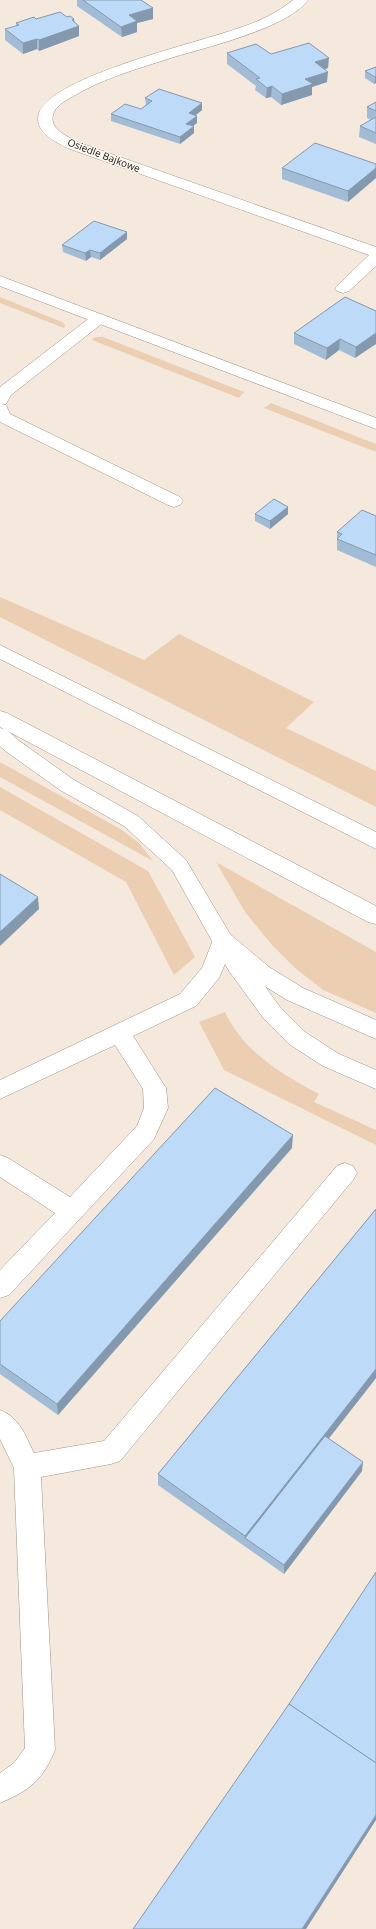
<svg xmlns="http://www.w3.org/2000/svg" width="376" height="1929" font-family="'Open Sans',sans-serif">
<style>
.green{fill:#eccfb2}
.lines{fill:none;stroke-linecap:round;stroke-linejoin:round}
.lane-casing{stroke:#a09489;stroke-width:1}
.street-casing{stroke:#a09489;stroke-width:1}
.secondary-casing{stroke:#a09489;stroke-width:1}
.lane{fill:#fff;fill-rule:evenodd}
.street{fill:#fff;fill-rule:evenodd}
.secondary{fill:#fff;fill-rule:evenodd}
.wall{fill:#a3bcd5}
.shaded-wall{fill:#8499ae}
.building{fill:#bddbf8;stroke:#8499ae}
.labels{text-anchor:middle;dominant-baseline:central;stroke-width:3;stroke-linejoin:round;paint-order:stroke}
.far-street-label{font-size:10px;fill:#1d1814;stroke:#fef7ef}
</style>
<rect width="100%" height="100%" fill="#f5e8dc"/>
<g class="green">
<path d="M 0,297 L 62,322 L 65,325 L 64,328 L 0,303 Z"/>
<path d="M 95,337 L 103,337 L 244,392 L 239,398 L 92,340 Z"/>
<path d="M 271,403 L 376,444 L 376,452 L 264,408 Z"/>
<path d="M 0,597 L 144,660 L 179,634 L 314,702 L 286,728 L 376,771 L 376,807 L 0,617 Z"/>
<path d="M 0,762 L 122,830 L 139,843 L 153,861 L 0,777 Z"/>
<path d="M 0,787 L 148,871 L 195,957 L 174,975 L 126,882 L 0,810 Z"/>
<path d="M 216,862 L 376,952 L 376,1013 L 323,990 L 295,968 L 272,945 L 245,912 Z"/>
<path d="M 225,1012 C 243,1051 282,1075 319,1094 L 314,1102 L 376,1130 L 376,1145 L 224,1070 L 199,1022 Z"/>
</g>
<g class="lines">
<g class="lane-casing">
<g id="lane">
<path d="M 98,314 L 104,316 L 106,319 L 104,322 L 11,395 L 6,404 L 2,404 L 6,405 L 10,414 L 180,497 L 183,501 L 180,505 L 174,507 L 168,505 L 0,422 L 0,387 L 92,316 Z"/>
<path d="M 223,933 L 231,935 L 269,967 L 303,988 L 376,1020 L 376,1039 L 287,1000 L 253,979 L 228,957 L 219,978 L 196,1006 L 133,1036 L 166,1088 L 168,1108 L 154,1139 L 9,1295 L 0,1298 L 0,1270 L 55,1213 L 0,1177 L 0,1155 L 8,1158 L 70,1197 L 137,1126 L 144,1108 L 143,1089 L 115,1045 L 0,1099 L 0,1080 L 180,994 L 202,968 L 215,935 Z"/>
<path d="M 345,1163 L 353,1166 L 357,1173 L 353,1180 L 120,1461 L 111,1464 L 41,1477 L 55,1750 C 42,1781 30,1790 0,1803 L 0,1773 L 14,1763 L 25,1748 L 14,1468 L 0,1439 L 0,1410 C 20,1418 25,1435 34,1453 L 104,1441 L 337,1166 Z"/>
</g>
</g>
<g class="street-casing">
<g id="street">
<path d="M 293,0 L 308,0 C 288,28 207,47 174,57 C 140,68 103,78 72,97 C 65,101 55,106 53,115 C 49,130 69,137 80,143 L 376,247 L 376,266 L 349,291 L 343,293 L 337,291 L 335,288 L 369,255 L 70,149 C 57,143 33,132 39,113 C 52,76 201,42 239,28 C 258,22 277,13 293,0 Z"/>
<path d="M 0,276 L 376,418 L 376,429 L 0,286 Z"/>
<path d="M 0,728 L 7,730 L 18,740 L 74,780 L 138,816 L 186,860 L 245,959 L 280,1007 L 305,1032 L 339,1054 L 376,1070 L 376,1089 L 323,1066 L 289,1044 L 264,1019 L 229,971 L 172,870 L 124,826 L 60,790 L 4,750 L 0,746 Z"/>
</g>
</g>
<g class="secondary-casing">
<g id="secondary">
<path d="M 0,645 L 376,832 L 376,849 L 0,659 Z"/>
<path d="M 0,711 L 7,713 L 376,906 L 376,924 L 368,922 L 0,727 Z"/>
</g>
</g>
<use href="#lane" class="lane"/>
<use href="#street" class="street"/>
<use href="#secondary" class="secondary"/>
</g>
<g class="wall">
<path d="M 77,0 L 141,0 L 153,8 L 153,19 L 137,23 L 137,32 L 122,37 L 77,6 Z"/>
<path d="M 36,19 L 75,22 L 79,36 L 39,51 L 37,49 L 23,54 L 5,40 L 5,29 L 16,26 L 16,23 Z"/>
<path d="M 227,53 L 271,54 L 328,68 L 325,69 L 327,82 L 312,87 L 312,95 L 281,105 L 271,97 L 266,98 L 255,90 L 256,86 L 227,64 Z"/>
<path d="M 376,67 L 374,84 L 365,78 L 365,71 Z"/>
<path d="M 145,98 L 202,110 L 196,115 L 197,116 L 197,123 L 193,126 L 194,133 L 180,144 L 111,121 L 111,114 L 141,109 L 146,105 Z"/>
<path d="M 376,102 L 376,144 L 359,137 L 360,126 L 371,120 L 367,118 L 367,107 Z"/>
<path d="M 376,164 L 348,202 L 282,179 L 282,168 Z"/>
<path d="M 127,239 L 100,260 L 91,257 L 86,261 L 63,252 L 62,245 Z"/>
<path d="M 376,311 L 355,358 L 339,350 L 326,360 L 294,344 L 294,333 Z"/>
<path d="M 288,507 L 288,514 L 270,529 L 255,521 L 255,514 Z"/>
<path d="M 376,516 L 376,567 L 337,550 L 337,532 Z"/>
<path d="M 292,1148 L 58,1415 L 0,1374 L 0,1321 Z"/>
<path d="M 376,1209 L 376,1378 L 328,1439 L 362,1471 L 284,1574 L 158,1485 L 158,1474 Z"/>
</g>
<g class="shaded-wall">
<path d="M 153,8 L 153,19 L 137,23 L 137,32 L 122,37 L 121,27 L 129,15 Z"/>
<path d="M 74,19 L 75,27 L 79,26 L 79,36 L 39,51 L 39,40 L 72,20 Z"/>
<path d="M 37,39 L 37,49 L 23,54 L 23,43 Z"/>
<path d="M 329,58 L 328,68 L 314,73 L 315,62 Z"/>
<path d="M 328,72 L 327,82 L 312,87 L 312,95 L 281,105 L 282,94 L 305,79 Z"/>
<path d="M 376,76 L 376,83 L 374,84 L 375,77 Z"/>
<path d="M 272,86 L 271,97 L 266,98 L 267,88 Z"/>
<path d="M 202,103 L 202,110 L 189,120 L 189,113 Z"/>
<path d="M 197,116 L 197,123 L 186,130 L 186,124 Z"/>
<path d="M 194,126 L 194,133 L 180,144 L 180,137 Z"/>
<path d="M 376,168 L 376,178 L 348,202 L 348,191 Z"/>
<path d="M 127,232 L 127,239 L 100,260 L 100,253 Z"/>
<path d="M 90,250 L 91,257 L 86,261 L 85,253 Z"/>
<path d="M 376,333 L 376,344 L 355,358 L 356,347 Z"/>
<path d="M 340,339 L 339,350 L 326,360 L 327,348 Z"/>
<path d="M 288,507 L 288,514 L 270,529 L 270,521 Z"/>
<path d="M 38,897 L 39,909 L 0,946 L 0,932 Z"/>
<path d="M 293,1135 L 292,1148 L 58,1415 L 57,1404 Z"/>
<path d="M 376,1369 L 376,1378 L 249,1541 L 245,1538 L 245,1536 Z"/>
<path d="M 363,1462 L 362,1471 L 284,1574 L 284,1565 Z"/>
<path d="M 376,1815 L 376,1820 L 306,1929 L 302,1929 Z"/>
</g>
<g class="building">
<path d="M 83,0 L 141,0 L 153,8 L 129,15 L 137,21 L 121,27 Z"/>
<path d="M 60,12 L 67,17 L 70,16 L 74,19 L 72,20 L 79,26 L 39,40 L 37,39 L 23,43 L 5,29 L 19,25 L 16,23 L 34,17 L 36,19 Z"/>
<path d="M 309,43 L 329,58 L 315,62 L 328,72 L 305,79 L 313,84 L 282,94 L 272,86 L 267,88 L 256,79 L 260,78 L 227,53 L 256,44 L 271,54 Z"/>
<path d="M 376,67 L 376,76 L 375,77 L 365,71 Z"/>
<path d="M 159,89 L 202,103 L 189,113 L 197,116 L 186,124 L 194,126 L 180,137 L 111,114 L 125,104 L 141,109 L 152,101 L 145,98 Z"/>
<path d="M 376,102 L 376,111 L 367,107 Z"/>
<path d="M 376,117 L 376,133 L 360,126 Z"/>
<path d="M 315,143 L 376,164 L 376,168 L 348,191 L 282,168 Z"/>
<path d="M 94,221 L 127,232 L 100,253 L 90,250 L 85,253 L 62,245 Z"/>
<path d="M 345,297 L 376,311 L 376,333 L 356,347 L 340,339 L 327,348 L 294,333 Z"/>
<path d="M 274,499 L 288,507 L 270,521 L 255,514 Z"/>
<path d="M 362,510 L 376,516 L 376,555 L 337,539 L 342,534 L 337,532 Z"/>
<path d="M 0,874 L 38,897 L 0,932 Z"/>
<path d="M 215,1088 L 293,1135 L 57,1404 L 0,1364 L 0,1321 Z"/>
<path d="M 376,1209 L 376,1369 L 245,1536 L 158,1474 Z"/>
<path d="M 325,1436 L 363,1462 L 284,1565 L 245,1538 Z"/>
<path d="M 376,1572 L 376,1763 L 289,1704 Z"/>
<path d="M 289,1704 L 376,1763 L 376,1815 L 302,1929 L 133,1929 Z"/>
</g>
<g class="labels">
<g class="far-street-label">
<text transform="translate(104 155) rotate(21)">Osiedle Bajkowe</text>
</g>
</g>
</svg>
